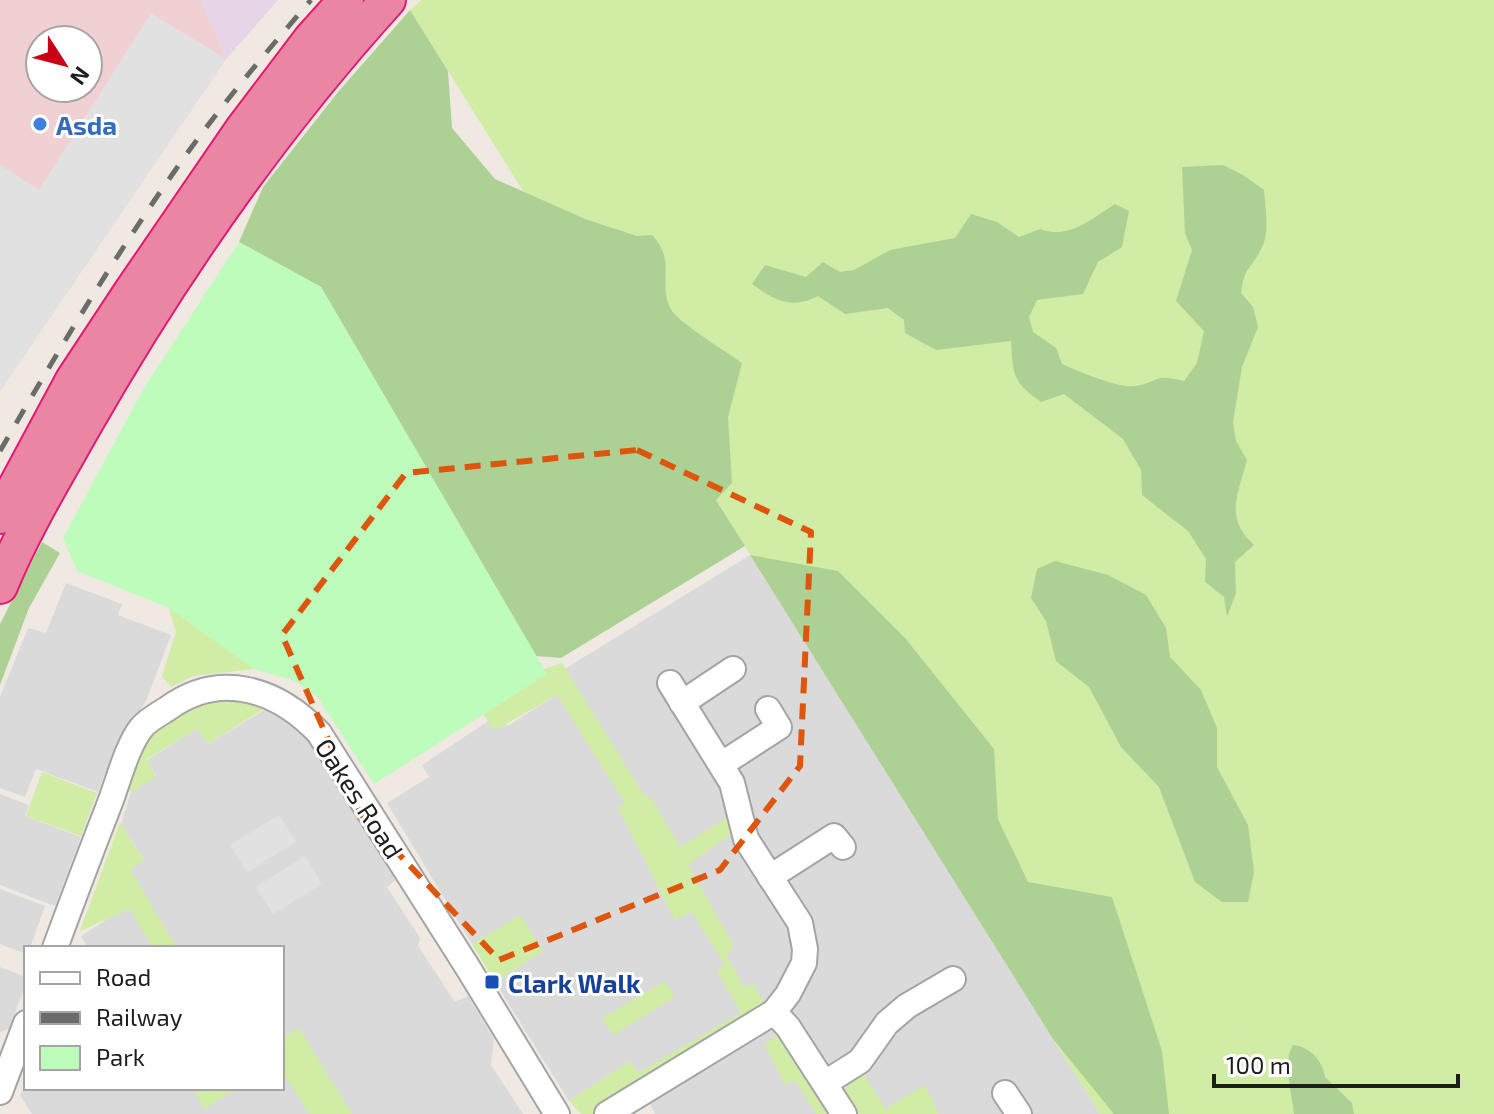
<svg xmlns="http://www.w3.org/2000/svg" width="1494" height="1114" font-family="'Exo 2',sans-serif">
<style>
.residential{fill:#dbdada}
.commercial{fill:#f1d0d3;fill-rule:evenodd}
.industrial{fill:#e8d4e7}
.grass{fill:#d0eca5}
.forest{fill:#add195}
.park{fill:#befcbc}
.parking{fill:#e1e1e1}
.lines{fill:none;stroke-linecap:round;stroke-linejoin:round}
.minor-casing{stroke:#a4a4a4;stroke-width:28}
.highway-casing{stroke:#e21a75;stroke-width:38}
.minor{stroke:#fff;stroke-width:24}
.highway{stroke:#eb85a4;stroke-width:34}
.rail{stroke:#6b6b6b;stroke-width:5;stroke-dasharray:16 16;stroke-linecap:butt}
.marked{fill:none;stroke:#de560d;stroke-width:6;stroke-dasharray:16 10;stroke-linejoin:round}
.shop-dot{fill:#3f7fe0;stroke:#fff;stroke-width:3}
.transit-dot{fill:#1a4fb4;stroke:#fff;stroke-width:3}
.labels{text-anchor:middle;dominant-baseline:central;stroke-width:6;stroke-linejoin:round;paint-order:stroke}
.shop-label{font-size:26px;font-weight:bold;fill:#366cbe;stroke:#fff;text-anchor:start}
.street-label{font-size:26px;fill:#1d1d1d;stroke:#fff}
.transit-label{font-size:26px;font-weight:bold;fill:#164399;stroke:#fff;text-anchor:start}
</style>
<rect width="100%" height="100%" fill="#efe9e2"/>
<g class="residential">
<path d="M 750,555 L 1100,1114 L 655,1114 L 630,1061 L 569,1101 L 495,982 L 542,951 L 520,916 L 472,944 L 387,803 L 429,777 L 422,765 L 499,714 L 507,726 L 555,696 L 563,670 Z"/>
<path d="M 66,583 L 122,604 L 118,615 L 171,635 L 146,701 L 114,749 L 98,792 L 36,769 L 25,797 L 0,788 L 0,697 L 28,628 L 46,633 Z"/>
<path d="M 266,709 L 294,724 L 312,745 L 360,820 L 396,880 L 387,887 L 420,938 L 418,946 L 455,1002 L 468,996 L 494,1039 L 491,1065 L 523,1114 L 32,1114 L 20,1095 L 26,1085 L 26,1088 L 282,1088 L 282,948 L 88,948 L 81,936 L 143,896 L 129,870 L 144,860 L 121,824 L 131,792 L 156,776 L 147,760 L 198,728 L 208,744 Z"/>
<path d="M 0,794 L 29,805 L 25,816 L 81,837 L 55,906 L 0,885 Z"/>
<path d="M 0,889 L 45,906 L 30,948 L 26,948 L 26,954 L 0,944 Z"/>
<path d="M 0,967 L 26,977 L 26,983 L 9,1029 L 0,1032 Z"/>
</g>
<path class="commercial" d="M 0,0 L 201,0 L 226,59 L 0,391 ZM 40,40 L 88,40 L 88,88 L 40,88 Z"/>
<path class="industrial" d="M 201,0 L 278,0 L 226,59 Z"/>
<g class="grass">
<path d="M 421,0 L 1494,0 L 1494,1114 L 1100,1114 L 410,10 Z"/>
<path d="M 169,608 L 254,669 L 193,676 L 171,687 L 162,676 L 176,632 Z"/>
<path d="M 562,663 L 644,795 L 648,795 L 654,802 L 680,847 L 728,817 L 734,832 L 688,865 L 733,944 L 727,957 L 744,987 L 753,984 L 768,1010 L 599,1114 L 581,1114 L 569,1101 L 630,1061 L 638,1073 L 741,1013 L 717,971 L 725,965 L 692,912 L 675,920 L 618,808 L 625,803 L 557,695 L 494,731 L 480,709 L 540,670 Z"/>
<path d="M 236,697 L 266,706 L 265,708 L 208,744 L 197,729 L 147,759 L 156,777 L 131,792 L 127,790 C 136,754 156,718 193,705 C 207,700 223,699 236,697 Z"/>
<path d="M 42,772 L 97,793 L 81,836 L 26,816 Z"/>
<path d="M 120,822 L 144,861 L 130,869 L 177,948 L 153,948 L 130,909 L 80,931 Z"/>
<path d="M 520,915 L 543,951 L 495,982 L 472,944 Z"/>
<path d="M 665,981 L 675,997 L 613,1035 L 602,1018 Z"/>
<path d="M 299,1028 L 352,1114 L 309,1114 L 282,1071 L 282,1034 L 284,1036 Z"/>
<path d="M 782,1032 L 833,1114 L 816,1114 L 795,1080 L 785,1085 L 764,1044 Z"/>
<path d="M 863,1072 L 885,1109 L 925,1085 L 939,1114 L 850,1114 L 838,1095 Z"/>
<path d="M 203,1088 L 238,1088 L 205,1109 L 195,1093 Z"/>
</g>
<g class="forest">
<path d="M 410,10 L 448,71 L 452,128 L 495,179 L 585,219 L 637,236 L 652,235 C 678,262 656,285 672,311 C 681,324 727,352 742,363 L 728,417 L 732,483 L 716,500 L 745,546 L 561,658 L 536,656 L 321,287 L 239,242 L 263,187 L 338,92 Z"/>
<path d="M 1223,165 L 1243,175 L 1264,190 C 1265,206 1270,232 1262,247 C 1252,269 1245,264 1241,293 L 1253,307 L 1258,327 L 1242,367 L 1233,422 L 1236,441 L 1247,460 C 1238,494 1224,518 1254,545 L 1235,562 L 1236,593 L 1227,617 L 1224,597 L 1205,582 L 1206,559 L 1188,531 L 1142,495 L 1141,470 L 1123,439 L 1064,394 L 1041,402 C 1012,381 1013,375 1011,341 L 936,350 L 905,333 L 904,320 L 888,308 L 845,314 L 818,296 C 791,310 774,300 752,284 L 765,265 L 806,277 L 823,262 L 840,272 L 854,270 L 890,250 L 955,238 L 971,214 L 997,222 L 1019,237 L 1040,229 C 1069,240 1091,219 1115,204 L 1129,211 L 1122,247 L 1098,262 L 1083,294 L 1037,300 L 1029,317 L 1033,332 L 1056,348 L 1062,364 C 1077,371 1120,389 1135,386 C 1161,382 1152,373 1184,381 L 1197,363 L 1204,331 L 1176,301 L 1192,250 L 1185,233 L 1182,167 Z"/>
<path d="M 42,542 L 60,553 L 29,608 L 0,685 L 0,624 Z"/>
<path d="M 750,555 L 838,571 L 905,638 L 994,749 L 998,819 L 1028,882 L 1112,897 L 1162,1051 L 1169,1114 L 1114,1114 L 1053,1039 Z"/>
<path d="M 1055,561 L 1108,575 L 1146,595 L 1166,628 L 1170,657 L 1201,690 L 1217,728 L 1217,767 L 1248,825 L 1254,872 L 1248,902 L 1222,902 L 1195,882 L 1159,787 L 1121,747 L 1089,687 L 1056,661 L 1046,621 L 1031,598 L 1037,569 Z"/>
<path d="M 1293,1045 C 1309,1046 1323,1061 1325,1077 L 1352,1103 L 1354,1114 L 1294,1114 C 1292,1094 1282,1061 1293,1045 Z"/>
</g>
<path class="park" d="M 239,242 L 321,287 L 547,674 L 374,784 L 318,698 L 295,681 L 254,669 L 169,608 L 77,571 L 63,538 L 144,388 Z"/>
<g class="parking">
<path d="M 151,13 L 226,59 L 0,391 L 0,165 L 39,190 Z"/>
<path d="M 279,815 L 296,842 L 247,872 L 230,845 Z"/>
<path d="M 305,856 L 322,884 L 273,914 L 256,887 Z"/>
</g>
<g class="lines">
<g class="minor-casing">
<g id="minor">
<path d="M 682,703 L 733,669"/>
<path d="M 722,764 L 779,727 L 768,709"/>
<path d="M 770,877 L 834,836 L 843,847"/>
<path d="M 55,948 C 73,899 92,849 111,800 C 119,778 128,744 142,727 C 148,720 159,714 167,709 C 220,670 277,689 319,733 L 468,968 L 557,1114"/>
<path d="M 774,1012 L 788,1027 L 844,1114"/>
<path d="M 825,1083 L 860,1061 L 887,1023 L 907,1006 L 953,979"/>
<path d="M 0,1092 L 26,1023"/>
<path d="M 1005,1093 L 1019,1114"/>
<path d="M 607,1114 L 774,1012 L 788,994 L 804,963 L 805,949 L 800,923 L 746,839 L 732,783 L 670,683"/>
</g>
</g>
<g class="highway-casing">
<g id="highway">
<path d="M 0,516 L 73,380 L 131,292 L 242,130 L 311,39 L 346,0"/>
<path d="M 0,586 C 23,530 55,477 85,424 C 171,273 271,129 388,0"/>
</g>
</g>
<use href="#minor" class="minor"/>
<use href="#highway" class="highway"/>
<path class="rail" d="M 0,451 C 55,356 111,262 174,172 C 216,111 263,56 311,0"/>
</g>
<path class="marked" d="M 637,450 L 811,532 L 800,766 L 720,870 L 499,960 L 361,814 L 282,635 L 406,473 Z"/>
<circle class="shop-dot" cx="40" cy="124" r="8"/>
<rect class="transit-dot" x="484" y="974" width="16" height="16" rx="4"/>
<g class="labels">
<g class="shop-label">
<text x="56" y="124">Asda</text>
</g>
<g class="street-label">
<text transform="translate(360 798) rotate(57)">Oakes Road</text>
</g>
<g class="transit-label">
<text x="508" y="982">Clark Walk</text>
</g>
</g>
<rect x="24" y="946" width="260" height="144" fill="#ffffff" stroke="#a5a5a5" stroke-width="2"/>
<rect x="40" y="972" width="40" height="12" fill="#ffffff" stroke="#a5a5a5" stroke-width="2"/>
<text x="96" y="986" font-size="24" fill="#1d1d1d">Road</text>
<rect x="40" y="1012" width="40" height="12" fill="#6b6b6b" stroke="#a5a5a5" stroke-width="2"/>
<text x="96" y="1026" font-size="24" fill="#1d1d1d">Railway</text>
<rect x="40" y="1046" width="40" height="24" fill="#befcbc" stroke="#a5a5a5" stroke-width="2"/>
<text x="96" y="1066" font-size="24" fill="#1d1d1d">Park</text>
<g transform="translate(64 64) rotate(126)"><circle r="38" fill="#ffffff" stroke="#a5a5a5" stroke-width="2"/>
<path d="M0-6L14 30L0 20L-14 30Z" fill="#ca0017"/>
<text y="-12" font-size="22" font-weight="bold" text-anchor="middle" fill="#1d1d1d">N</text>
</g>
<path d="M1214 1074v12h244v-12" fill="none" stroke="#1d1d1d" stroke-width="4"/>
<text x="1226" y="1074" font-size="24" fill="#1d1d1d" stroke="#ffffff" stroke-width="6" paint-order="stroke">100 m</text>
</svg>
